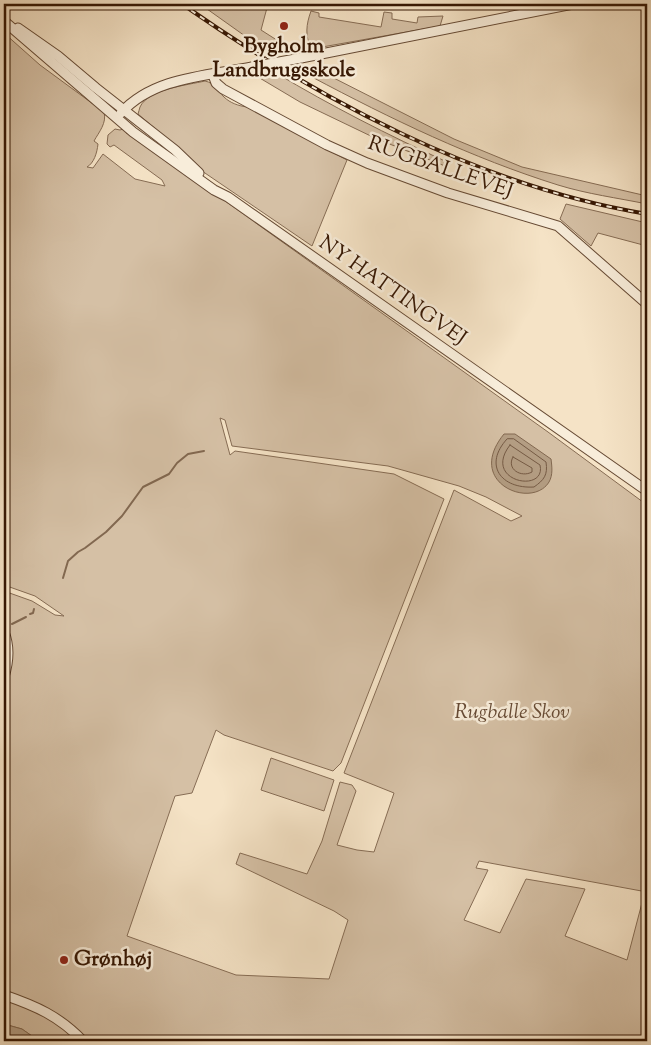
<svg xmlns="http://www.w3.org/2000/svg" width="651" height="1045" font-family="'Sorts Mill Goudy',serif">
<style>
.green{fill:#d5c0a5;stroke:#866c54;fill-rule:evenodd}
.water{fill:#b49e84;stroke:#826850}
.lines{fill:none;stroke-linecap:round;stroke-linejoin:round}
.shore{stroke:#755a44;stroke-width:1}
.stream{stroke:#826850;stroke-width:2}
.minor-casing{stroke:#664a34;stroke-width:11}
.minor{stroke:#f8edda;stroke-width:9}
.rail-casing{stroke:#361703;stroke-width:4}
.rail{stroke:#f8edda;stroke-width:2;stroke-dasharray:5.5;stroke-linecap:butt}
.minor-bridge-casing{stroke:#664a34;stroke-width:11;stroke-linecap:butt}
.minor-bridge{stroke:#f8edda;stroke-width:9}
.poi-dot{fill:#8f2418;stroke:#f8edda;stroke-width:2}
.labels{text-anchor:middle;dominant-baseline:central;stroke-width:5;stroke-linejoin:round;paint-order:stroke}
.poi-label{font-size:21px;font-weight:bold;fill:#361703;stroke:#f8edda}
.street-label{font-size:21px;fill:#361703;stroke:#f8edda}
.park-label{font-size:21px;font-style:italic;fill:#664a34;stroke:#f8edda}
</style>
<rect width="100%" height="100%" fill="#f5e3c6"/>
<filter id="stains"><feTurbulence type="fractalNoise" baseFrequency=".004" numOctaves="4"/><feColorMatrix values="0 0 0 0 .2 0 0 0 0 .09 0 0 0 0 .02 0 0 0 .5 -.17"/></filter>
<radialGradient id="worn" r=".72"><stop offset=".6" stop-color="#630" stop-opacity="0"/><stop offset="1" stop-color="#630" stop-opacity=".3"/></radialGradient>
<g class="green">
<path d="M 200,4 L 268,4 L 261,30 L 283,44 L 269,50 L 245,36 Z"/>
<path d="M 311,11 L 319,13 L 319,17 L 381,27 L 384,12 L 392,13 L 392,19 L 417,23 L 418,17 L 443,16 L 440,26 L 311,49 C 305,35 306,25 311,11 Z"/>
<path d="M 4,33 L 40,65 L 104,112 C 107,123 99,132 94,141 L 98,144 C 97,153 94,163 87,167 L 93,168 L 103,154 L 135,179 L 165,186 L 162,180 L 114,145 L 110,147 L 107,144 L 108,135 L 115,129 L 120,130 L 123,129 L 127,131 L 126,133 L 129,134 L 130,133 L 548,432 L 647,505 L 647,892 L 479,861 L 476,868 L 488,870 L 464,920 L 500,933 L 526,879 L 585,889 L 565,936 L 627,960 L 643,899 L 647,899 L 647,1041 L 39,1041 L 22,1029 L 4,1024 L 4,591 L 32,601 L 55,615 L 64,616 L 35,596 L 4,585 ZM 220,418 L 225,420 L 232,446 L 388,466 L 459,486 L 486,497 L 522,516 L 511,521 L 454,490 L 344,773 L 394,793 L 374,852 L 357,850 L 337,845 L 356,791 L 352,785 L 340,782 L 322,841 L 307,874 L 240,853 L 236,864 L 334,911 L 348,920 L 329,979 L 236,975 L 127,936 L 175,796 L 192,793 L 216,730 L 224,735 L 333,771 L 341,763 L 444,499 L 394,474 L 235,451 L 230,455 Z"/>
<path d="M 318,70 L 454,139 L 522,167 L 647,196 L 647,204 C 618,198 587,194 558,185 C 472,158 391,119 312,77 Z"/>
<path d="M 276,73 C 331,106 388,135 447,162 L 445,166 L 377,139 L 300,102 L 258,77 Z"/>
<path d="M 205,81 C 215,83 217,91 224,97 C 230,103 239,106 247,107 L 347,160 L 312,246 L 202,171 L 186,155 L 138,114 C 139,112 139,109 140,107 C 148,89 188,85 205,81 Z"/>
<path d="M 566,204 L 647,223 L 647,246 L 598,233 L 591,246 L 560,219 Z"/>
<path d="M 271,758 L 334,780 L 324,811 L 261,790 Z"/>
</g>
<g class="water">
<path d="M 504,434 L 515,434 L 551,459 C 552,467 553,475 549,482 C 532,510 464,483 504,434 Z"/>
<path d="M 4,1024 L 22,1029 L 39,1041 L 4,1041 Z"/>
</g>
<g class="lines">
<g class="shore">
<path d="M 514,439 L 546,462 C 548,475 544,480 534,487 C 501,489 483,465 507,439 Z"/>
<path d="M 510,445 L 540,465 C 547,494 481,482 510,445 Z"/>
<path d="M 513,457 L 532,468 L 532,472 C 521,478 506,469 513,457 Z"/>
</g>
<g class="stream">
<path d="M 63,578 L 68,561 L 78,552 L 85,548 L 106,532 L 122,516 L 143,487 L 169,474 L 177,463 L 188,454 L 204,451"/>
<path d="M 30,614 L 33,613 L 34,609"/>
<path d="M 12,624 L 26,617"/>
</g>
<g class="minor-casing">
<g id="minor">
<path d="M 4,21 L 133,132 L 214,190 L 228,197 L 647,491"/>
<path d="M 18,28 L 58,56 L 96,88 L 175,150 L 199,173"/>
<path d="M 301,58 L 573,4"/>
<path d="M 213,75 L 216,83 L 223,89 L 327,145 L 367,163 L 448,193 L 558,226 L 647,304"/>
<path d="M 121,113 C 153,77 207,76 252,67"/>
<path d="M 4,632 C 10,647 9,661 4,677"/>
<path d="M 4,995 C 36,1006 59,1016 83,1041"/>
</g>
</g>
<use href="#minor" class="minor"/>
<g class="rail-casing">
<path id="rail" d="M 182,4 C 318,99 482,187 647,214"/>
</g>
<use href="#rail" class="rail"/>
<g class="minor-bridge-casing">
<path id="minor-bridge" d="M 252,67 L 301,58"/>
</g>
<use href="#minor-bridge" class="minor-bridge"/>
</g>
<g class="poi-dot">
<circle cx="284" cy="26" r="5"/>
<circle cx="64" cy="960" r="5"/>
</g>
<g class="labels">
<g class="poi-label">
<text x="284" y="47">Bygholm<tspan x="284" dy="24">Landbrugsskole</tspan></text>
<text x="74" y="960" text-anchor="start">Grønhøj</text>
</g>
<g class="street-label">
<text transform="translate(440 168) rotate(19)">RUGBALLEVEJ</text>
<text transform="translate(392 291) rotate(35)">NY HATTINGVEJ</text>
</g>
<g class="park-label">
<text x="512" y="713">Rugballe Skov</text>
</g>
</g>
<rect width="651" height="1045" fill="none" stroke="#f5e3c6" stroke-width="20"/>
<rect x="5" y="5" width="641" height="1035" fill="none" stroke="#361703" stroke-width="2.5"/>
<rect x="10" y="10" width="631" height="1025" fill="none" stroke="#361703"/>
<rect width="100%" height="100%" filter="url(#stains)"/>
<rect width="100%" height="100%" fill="url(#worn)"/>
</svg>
